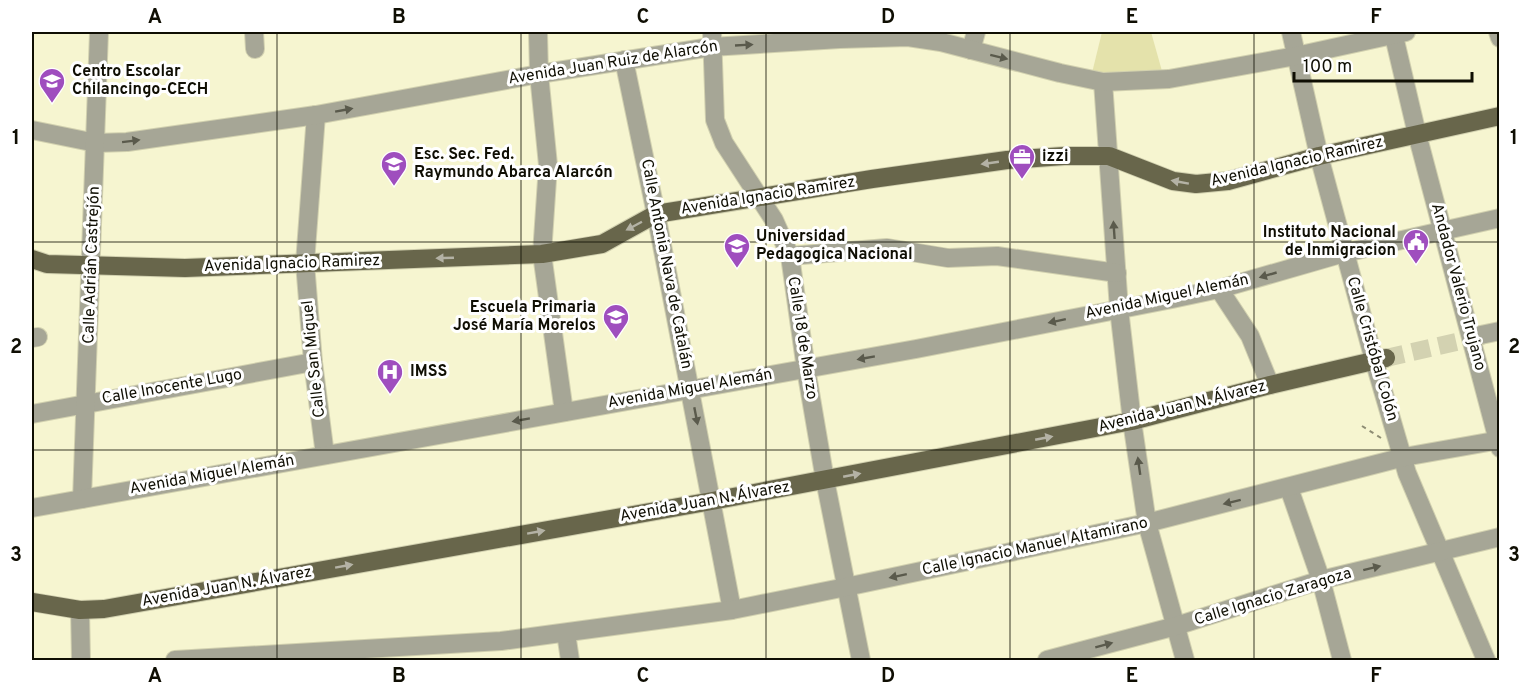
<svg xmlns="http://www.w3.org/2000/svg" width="1531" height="692" font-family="Overpass,sans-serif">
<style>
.green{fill:#e4e2ab}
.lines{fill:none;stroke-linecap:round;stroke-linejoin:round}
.major-tunnel{stroke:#d3d2b1;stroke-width:18;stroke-dasharray:18 9;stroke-linecap:butt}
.minor-casing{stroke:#d1d0af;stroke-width:20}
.major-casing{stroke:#d1d0af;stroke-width:20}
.path{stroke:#8e8d74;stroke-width:2;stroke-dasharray:4.5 4.5;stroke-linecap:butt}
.minor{stroke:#a6a696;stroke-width:18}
.major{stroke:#68664b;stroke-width:18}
.oneway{fill:#5a5a4c}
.oneway2{fill:#b4b2a5}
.grid{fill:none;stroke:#0f0e03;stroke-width:1.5;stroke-opacity:0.55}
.labels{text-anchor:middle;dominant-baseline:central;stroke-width:6;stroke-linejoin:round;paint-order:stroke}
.street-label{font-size:16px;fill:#0f0e03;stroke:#fff}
.poi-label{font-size:16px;font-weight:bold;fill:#0f0e03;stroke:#fff;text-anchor:start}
.neatline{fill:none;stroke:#0f0e03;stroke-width:2}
.grid-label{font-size:20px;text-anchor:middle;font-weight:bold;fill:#0f0e03}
</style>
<rect width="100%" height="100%" fill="#f6f5d0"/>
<path class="green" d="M 1102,32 L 1151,32 L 1162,71 L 1092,73 Z"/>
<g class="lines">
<path class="major-tunnel" d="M 1386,358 L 1487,335"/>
<g class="minor-casing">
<g id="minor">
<path d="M 254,32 L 255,49"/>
<path d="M 538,32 L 539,74 L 548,165 L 542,254 L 564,412"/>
<path d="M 712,32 L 715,120 L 724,143 L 774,220 L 790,256 L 806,369 L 825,480 L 861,660"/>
<path d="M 1291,32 L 1319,156 L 1374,360 L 1407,473 L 1486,660"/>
<path d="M 1393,32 L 1417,134 L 1500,448"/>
<path d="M 1498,32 L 1500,38"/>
<path d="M 971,50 L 976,32"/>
<path d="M 624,60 L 656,214 L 732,610"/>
<path d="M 1103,82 L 1119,309 L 1132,421 L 1147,523 L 1185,660"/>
<path d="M 316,115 L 305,263 L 313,362 L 325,455"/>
<path d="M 32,130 L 96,143 L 127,142 L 316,115 L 539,74 L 711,47 L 840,39 L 908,37 L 941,42 L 1060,73 L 1103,82 L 1169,79 L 1296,56 L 1406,32"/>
<path d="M 790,256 L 887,248 L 948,258 L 997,256 L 1117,273"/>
<path d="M 1219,289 L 1250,336 L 1270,385"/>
<path d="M 1471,337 L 1500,331"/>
<path d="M 32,338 L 38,337"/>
<path d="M 32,414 L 313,362"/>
<path d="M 1289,488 L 1321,580 L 1342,660"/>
<path d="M 82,499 L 99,32"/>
<path d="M 32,508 L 916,349 L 1172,299 L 1219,289 L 1344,253 L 1500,218"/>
<path d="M 80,610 L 81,660"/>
<path d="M 566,633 L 570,660"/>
<path d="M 175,660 L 501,641 L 732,610 L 846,587 L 1147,523 L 1404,457 L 1500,440"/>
<path d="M 1047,660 L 1176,626 L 1321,580 L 1500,537"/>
</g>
</g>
<g class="major-casing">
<g id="major">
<path d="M 32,259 L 47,264 L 185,268 L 542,254 L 602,244 L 656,214 L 872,179 L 1007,160 L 1064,156 L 1109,156 L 1173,181 L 1196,184 L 1228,181 L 1319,156 L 1500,116"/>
<path d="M 32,602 L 80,610 L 104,609 L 712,501 L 1132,421 L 1270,385 L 1386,358"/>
</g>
</g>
<path class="path" d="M 1362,426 L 1381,438"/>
<use href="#minor" class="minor"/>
<use href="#major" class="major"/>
</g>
<defs><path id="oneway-solid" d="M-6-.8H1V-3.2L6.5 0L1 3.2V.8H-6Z" transform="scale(1.5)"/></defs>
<g class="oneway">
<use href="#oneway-solid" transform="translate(744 45) rotate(-3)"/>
<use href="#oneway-solid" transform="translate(999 57) rotate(14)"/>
<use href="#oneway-solid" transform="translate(344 110) rotate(-10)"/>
<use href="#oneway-solid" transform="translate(131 141) rotate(-7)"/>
<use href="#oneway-solid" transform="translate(1114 230) rotate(-94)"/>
<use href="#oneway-solid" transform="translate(1268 275) rotate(164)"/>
<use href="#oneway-solid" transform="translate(1057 321) rotate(168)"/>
<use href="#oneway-solid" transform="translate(866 358) rotate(170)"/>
<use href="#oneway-solid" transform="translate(696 416) rotate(79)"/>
<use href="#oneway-solid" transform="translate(521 420) rotate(170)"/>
<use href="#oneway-solid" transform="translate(1139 466) rotate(-98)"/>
<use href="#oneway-solid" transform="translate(1232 502) rotate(166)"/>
<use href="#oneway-solid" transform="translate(1372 568) rotate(-14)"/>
<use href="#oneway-solid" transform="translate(898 576) rotate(168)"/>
<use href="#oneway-solid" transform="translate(1104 645) rotate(-15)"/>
</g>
<g class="oneway2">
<use href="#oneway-solid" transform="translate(990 163) rotate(172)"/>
<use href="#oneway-solid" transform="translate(1180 182) rotate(-170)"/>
<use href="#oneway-solid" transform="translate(634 226) rotate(152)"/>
<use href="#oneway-solid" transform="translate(445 258) rotate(178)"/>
<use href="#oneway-solid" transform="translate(1044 438) rotate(-11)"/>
<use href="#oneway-solid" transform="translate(852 475) rotate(-11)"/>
<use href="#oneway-solid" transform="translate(536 532) rotate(-10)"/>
<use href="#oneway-solid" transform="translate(344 566) rotate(-10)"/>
</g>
<path class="grid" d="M 277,32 L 277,660M 521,32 L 521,660M 766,32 L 766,660M 1010,32 L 1010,660M 1254,32 L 1254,660M 32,242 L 1500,242M 32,450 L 1500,450"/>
<defs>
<g id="school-pin" transform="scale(1.35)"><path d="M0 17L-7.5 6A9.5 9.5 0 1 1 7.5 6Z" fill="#9f4ebe" stroke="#fff"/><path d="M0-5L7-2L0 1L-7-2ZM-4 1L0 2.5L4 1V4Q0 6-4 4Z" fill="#fff"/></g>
<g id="office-pin" transform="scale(1.35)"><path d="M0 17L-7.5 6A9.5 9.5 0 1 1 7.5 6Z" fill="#9f4ebe" stroke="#fff"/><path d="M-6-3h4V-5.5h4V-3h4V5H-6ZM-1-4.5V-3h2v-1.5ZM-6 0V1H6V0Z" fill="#fff"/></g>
<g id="civic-pin" transform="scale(1.35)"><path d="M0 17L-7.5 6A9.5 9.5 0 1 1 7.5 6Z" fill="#9f4ebe" stroke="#fff"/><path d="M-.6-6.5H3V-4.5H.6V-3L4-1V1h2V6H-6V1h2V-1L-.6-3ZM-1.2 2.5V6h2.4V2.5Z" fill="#fff"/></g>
<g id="university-pin" transform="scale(1.35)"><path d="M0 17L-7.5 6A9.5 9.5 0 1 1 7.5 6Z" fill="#9f4ebe" stroke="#fff"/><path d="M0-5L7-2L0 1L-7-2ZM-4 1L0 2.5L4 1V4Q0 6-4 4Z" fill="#fff"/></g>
<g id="hospital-pin" transform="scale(1.35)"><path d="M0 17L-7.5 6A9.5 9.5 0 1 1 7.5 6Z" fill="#9f4ebe" stroke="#fff"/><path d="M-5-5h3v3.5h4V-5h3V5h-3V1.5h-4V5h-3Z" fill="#fff"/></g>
</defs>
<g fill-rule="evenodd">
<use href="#school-pin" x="52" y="81"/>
<use href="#office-pin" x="1022" y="157"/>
<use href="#school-pin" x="394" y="164"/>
<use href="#civic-pin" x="1416" y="242"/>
<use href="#university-pin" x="737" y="246"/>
<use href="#school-pin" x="616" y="317"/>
<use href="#hospital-pin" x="390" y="372"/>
</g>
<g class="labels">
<g class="street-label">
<text transform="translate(613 63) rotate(-9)">Avenida Juan Ruiz de Alarcón</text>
<text transform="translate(1297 162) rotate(-13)">Avenida Ignacio Ramirez</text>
<text transform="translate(768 196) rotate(-9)">Avenida Ignacio Ramirez</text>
<text transform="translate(292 264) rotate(-2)">Avenida Ignacio Ramirez</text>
<text transform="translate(666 264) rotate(79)">Calle Antonia Nava de Catalán</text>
<text transform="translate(92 265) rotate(-88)">Calle Adrián Castrejón</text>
<text transform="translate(1458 287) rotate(75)">Andador Valerio Trujano</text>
<text transform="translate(1167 297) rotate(-12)">Avenida Miguel Alemán</text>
<text transform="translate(802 338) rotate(81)">Calle 18 de Marzo</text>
<text transform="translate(1372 349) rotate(74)">Calle Cristóbal Colón</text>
<text transform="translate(314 359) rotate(-96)">Calle San Miguel</text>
<text transform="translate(172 387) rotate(-10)">Calle Inocente Lugo</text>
<text transform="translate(690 389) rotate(-10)">Avenida Miguel Alemán</text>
<text transform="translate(1182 407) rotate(-14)">Avenida Juan N. Álvarez</text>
<text transform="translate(212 475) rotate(-10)">Avenida Miguel Alemán</text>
<text transform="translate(705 502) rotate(-10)">Avenida Juan N. Álvarez</text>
<text transform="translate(1035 547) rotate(-12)">Calle Ignacio Manuel Altamirano</text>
<text transform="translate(227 587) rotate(-10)">Avenida Juan N. Álvarez</text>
<text transform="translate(1273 597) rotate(-17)">Calle Ignacio Zaragoza</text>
</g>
<g class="poi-label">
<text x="72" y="72">Centro Escolar<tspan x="72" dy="18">Chilancingo-CECH</tspan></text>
<text x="414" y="155">Esc. Sec. Fed.<tspan x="414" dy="18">Raymundo Abarca Alarcón</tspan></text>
<text x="1042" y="157">izzi</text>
<text x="1396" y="233" text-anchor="end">Instituto Nacional<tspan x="1396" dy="18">de Inmigracion</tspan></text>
<text x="756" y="237">Universidad<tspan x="756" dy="18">Pedagogica Nacional</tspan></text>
<text x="596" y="308" text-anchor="end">Escuela Primaria<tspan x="596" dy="18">José María Morelos</tspan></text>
<text x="410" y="372">IMSS</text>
</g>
</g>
<rect width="1531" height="692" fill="none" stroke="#ffffff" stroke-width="66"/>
<path d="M1294 72v9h178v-9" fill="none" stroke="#0f0e03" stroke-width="3"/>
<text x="1303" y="72" font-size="18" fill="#0f0e03" stroke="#ffffff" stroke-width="4.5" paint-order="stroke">100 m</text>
<rect x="33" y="33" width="1465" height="626" class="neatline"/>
<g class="grid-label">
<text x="155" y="23">A</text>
<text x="399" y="23">B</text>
<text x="643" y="23">C</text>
<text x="888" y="23">D</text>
<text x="1132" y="23">E</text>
<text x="1376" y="23">F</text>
<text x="16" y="144">1</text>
<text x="1514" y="144">1</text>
<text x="16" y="353">2</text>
<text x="1514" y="353">2</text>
<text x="16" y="561">3</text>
<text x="1514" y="561">3</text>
<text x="155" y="682">A</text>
<text x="399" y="682">B</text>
<text x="643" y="682">C</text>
<text x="888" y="682">D</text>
<text x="1132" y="682">E</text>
<text x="1376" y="682">F</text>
</g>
</svg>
